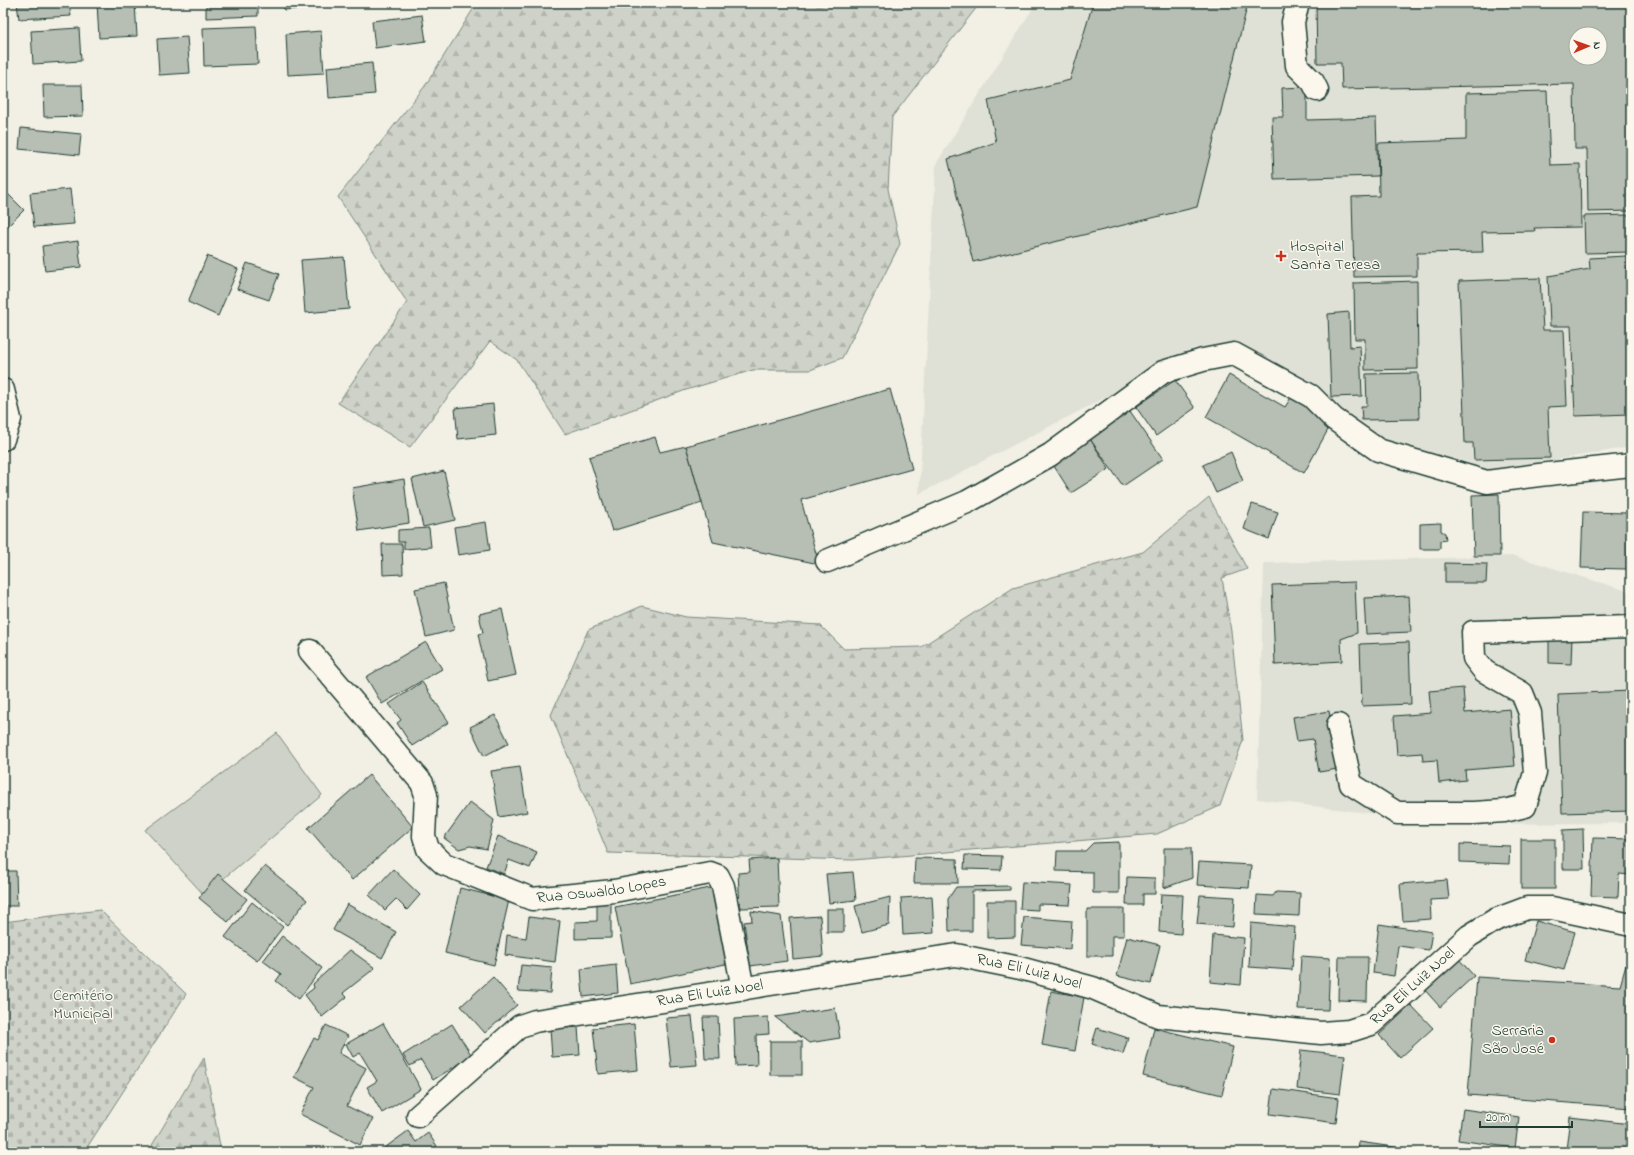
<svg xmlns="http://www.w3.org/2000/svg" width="1634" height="1155" font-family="'Indie Flower',sans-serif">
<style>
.built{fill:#e0e1d6;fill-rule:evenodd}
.forest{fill:url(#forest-firs);stroke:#77887e}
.cemetery{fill:url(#cemetery-stones);stroke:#77887e}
.garden{fill:#cfd2c8;stroke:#77887e}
.building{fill:#b7beb3;stroke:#1f3d34;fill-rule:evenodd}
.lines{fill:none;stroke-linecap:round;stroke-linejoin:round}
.minor-casing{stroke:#1f3d34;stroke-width:25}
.minor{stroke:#fbf7ec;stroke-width:22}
.poi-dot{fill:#c8321e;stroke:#fbf7ec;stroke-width:1.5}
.labels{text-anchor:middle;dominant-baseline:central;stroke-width:3;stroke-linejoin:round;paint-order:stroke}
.poi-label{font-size:16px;fill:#1f3d34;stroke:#fbf7ec;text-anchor:start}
.street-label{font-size:16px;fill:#1f3d34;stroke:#fbf7ec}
.park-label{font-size:16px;fill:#425b52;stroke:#fbf7ec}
</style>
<defs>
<pattern id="forest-firs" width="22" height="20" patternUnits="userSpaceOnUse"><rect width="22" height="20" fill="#cfd2c8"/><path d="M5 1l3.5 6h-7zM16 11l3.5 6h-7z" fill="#b1b5ac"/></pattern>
<pattern id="cemetery-stones" width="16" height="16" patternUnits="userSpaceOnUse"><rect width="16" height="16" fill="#cfd2c8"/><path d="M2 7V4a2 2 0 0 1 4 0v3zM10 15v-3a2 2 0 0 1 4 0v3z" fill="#b1b5ac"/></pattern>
</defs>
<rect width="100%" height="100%" fill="#f2f0e5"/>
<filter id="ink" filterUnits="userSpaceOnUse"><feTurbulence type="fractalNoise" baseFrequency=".025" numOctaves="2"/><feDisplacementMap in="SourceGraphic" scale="8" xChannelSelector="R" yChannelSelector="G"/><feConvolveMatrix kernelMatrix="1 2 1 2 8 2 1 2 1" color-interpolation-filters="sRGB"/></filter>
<g filter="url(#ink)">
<g class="built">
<path d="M 1036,3 L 1631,3 L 1631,447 L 1549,461 L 1488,474 L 1470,463 L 1365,435 L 1253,361 L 1194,348 L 1120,390 L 919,494 L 936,164 ZM 1576,34 L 1600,34 L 1600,58 L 1576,58 Z"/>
<path d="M 1514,556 L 1631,592 L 1631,823 L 1454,824 L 1257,799 L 1264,563 Z"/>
</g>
<g class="forest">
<path d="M 477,3 L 980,3 L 892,117 L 888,189 L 900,244 L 842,358 L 810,370 L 753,370 L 686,390 L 565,434 L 517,360 L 490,341 L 410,447 L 338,403 L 407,302 L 338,197 L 425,86 Z"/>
<path d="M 1209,497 L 1247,569 L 1222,578 L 1231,631 L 1243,740 L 1220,806 L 1157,834 L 853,860 L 608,853 L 551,715 L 588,630 L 642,606 L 686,617 L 820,625 L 844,649 L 921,647 L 1013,588 L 1143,552 Z"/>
<path d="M 204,1058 L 221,1152 L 148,1152 Z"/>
</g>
<path class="cemetery" d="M 100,910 L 186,994 L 84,1152 L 3,1152 L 3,922 Z"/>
<path class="garden" d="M 277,733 L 322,795 L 204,895 L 145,830 Z"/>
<g class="building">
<path d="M 17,3 L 69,3 L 71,16 L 19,19 Z"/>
<path d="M 97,3 L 135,3 L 137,36 L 99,38 Z"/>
<path d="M 206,3 L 258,3 L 258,16 L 206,18 Z"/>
<path d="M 283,3 L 319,3 L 320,7 L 284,10 Z"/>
<path d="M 1093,3 L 1248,3 L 1197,207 L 973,262 L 948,159 L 996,142 L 988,100 L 1070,80 Z"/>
<path d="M 1316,3 L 1631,3 L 1631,211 L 1588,212 L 1587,149 L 1575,149 L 1574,84 L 1342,89 L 1341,63 L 1317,63 ZM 1576,34 L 1600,34 L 1600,58 L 1576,58 Z"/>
<path d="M 422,15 L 426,41 L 375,48 L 372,21 Z"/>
<path d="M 256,26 L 258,64 L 204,66 L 203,28 Z"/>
<path d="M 79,28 L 81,61 L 33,64 L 31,31 Z"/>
<path d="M 321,31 L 324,73 L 288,75 L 286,34 Z"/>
<path d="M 187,37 L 190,73 L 159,75 L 157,39 Z"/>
<path d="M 372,63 L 375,94 L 329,98 L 327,67 Z"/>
<path d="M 43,85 L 82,85 L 83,116 L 44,117 Z"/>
<path d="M 1307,87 L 1307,120 L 1376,118 L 1378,176 L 1274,179 L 1272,117 L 1283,117 L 1282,88 Z"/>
<path d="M 1547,91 L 1550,165 L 1580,164 L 1581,227 L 1534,228 L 1535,231 L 1482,232 L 1483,252 L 1417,253 L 1417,276 L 1354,277 L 1352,197 L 1379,196 L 1378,143 L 1466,140 L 1466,93 Z"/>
<path d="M 21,128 L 81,134 L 79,155 L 19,149 Z"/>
<path d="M 3,189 L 24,210 L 3,231 Z"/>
<path d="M 70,189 L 74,224 L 34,227 L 30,193 Z"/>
<path d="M 1631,215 L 1631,252 L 1585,253 L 1584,216 Z"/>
<path d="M 78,241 L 81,267 L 45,271 L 42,246 Z"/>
<path d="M 207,256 L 238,269 L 218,316 L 188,302 Z"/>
<path d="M 1626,256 L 1626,268 L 1631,268 L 1631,414 L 1575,416 L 1571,326 L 1550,326 L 1548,276 L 1590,269 L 1589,258 Z"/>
<path d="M 344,257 L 349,309 L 305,313 L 301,260 Z"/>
<path d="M 247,263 L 279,274 L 269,300 L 237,289 Z"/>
<path d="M 1540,278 L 1543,330 L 1564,330 L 1567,406 L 1548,407 L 1550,458 L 1474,460 L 1473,443 L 1465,443 L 1459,281 Z"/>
<path d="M 1417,281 L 1418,369 L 1365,370 L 1365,339 L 1355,339 L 1354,283 Z"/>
<path d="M 1349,312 L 1350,347 L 1360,346 L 1362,396 L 1331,397 L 1328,314 Z"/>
<path d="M 1418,373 L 1419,419 L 1362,420 L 1361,406 L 1367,406 L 1366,374 Z"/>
<path d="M 1229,375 L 1285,407 L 1292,396 L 1334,419 L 1304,473 L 1206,417 Z"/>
<path d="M 1175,380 L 1195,408 L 1156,436 L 1136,407 Z"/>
<path d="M 890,389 L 912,469 L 801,500 L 819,564 L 713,542 L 686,446 Z"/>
<path d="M 493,404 L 496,435 L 458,439 L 455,408 Z"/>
<path d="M 1130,411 L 1163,459 L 1123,486 L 1090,439 Z"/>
<path d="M 655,437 L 660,452 L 686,446 L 702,503 L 612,531 L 589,457 Z"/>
<path d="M 1090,439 L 1109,469 L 1071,493 L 1052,463 Z"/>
<path d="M 1231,452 L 1243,481 L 1216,493 L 1203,465 Z"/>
<path d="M 444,471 L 455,520 L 423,527 L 412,479 Z"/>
<path d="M 404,479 L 409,523 L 359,531 L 352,488 Z"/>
<path d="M 1499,494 L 1500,556 L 1474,556 L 1472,495 Z"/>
<path d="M 1252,504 L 1278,512 L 1269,539 L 1244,529 Z"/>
<path d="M 1583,512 L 1629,513 L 1627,569 L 1581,568 Z"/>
<path d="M 486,522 L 490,550 L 458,555 L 454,527 Z"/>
<path d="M 1441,523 L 1441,531 L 1445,533 L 1446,540 L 1440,541 L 1440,549 L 1420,549 L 1420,524 Z"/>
<path d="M 429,528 L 431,547 L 404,549 L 404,542 L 398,542 L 398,530 Z"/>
<path d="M 1631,543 L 1631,567 L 1629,567 Z"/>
<path d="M 382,544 L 402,544 L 403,574 L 383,575 Z"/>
<path d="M 1445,563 L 1487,564 L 1486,583 L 1445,583 Z"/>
<path d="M 1355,582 L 1357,633 L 1341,639 L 1342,661 L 1275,665 L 1272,585 Z"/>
<path d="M 444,583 L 454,630 L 426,637 L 415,589 Z"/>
<path d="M 1409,596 L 1411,632 L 1366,634 L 1364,598 Z"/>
<path d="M 502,609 L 516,675 L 488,681 L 478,634 L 483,633 L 479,614 Z"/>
<path d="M 1549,636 L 1572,637 L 1571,664 L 1549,663 Z"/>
<path d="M 426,642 L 442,669 L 382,704 L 366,677 Z"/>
<path d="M 1409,642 L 1411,704 L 1362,706 L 1360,644 Z"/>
<path d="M 422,682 L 449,722 L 412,746 L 397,723 L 401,720 L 389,704 Z"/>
<path d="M 1463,688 L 1465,713 L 1510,709 L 1515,766 L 1465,770 L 1466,780 L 1439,783 L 1437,760 L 1423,761 L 1422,753 L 1397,755 L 1394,716 L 1431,713 L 1429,691 Z"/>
<path d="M 1631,691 L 1631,811 L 1562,813 L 1558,694 Z"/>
<path d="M 1329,711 L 1338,769 L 1319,772 L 1313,739 L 1297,741 L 1293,717 Z"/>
<path d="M 495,715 L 509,743 L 484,756 L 470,727 Z"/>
<path d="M 520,767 L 527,812 L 499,817 L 491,771 Z"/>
<path d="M 369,775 L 413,827 L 352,880 L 308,828 Z"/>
<path d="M 470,802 L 494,820 L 487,849 L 470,846 L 459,849 L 444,838 Z"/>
<path d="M 1583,829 L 1584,869 L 1563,869 L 1563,830 Z"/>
<path d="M 498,836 L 537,852 L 530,868 L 509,860 L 504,874 L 486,867 Z"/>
<path d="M 1593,838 L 1631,839 L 1631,875 L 1619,874 L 1618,897 L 1591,896 Z"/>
<rect x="1521" y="839" width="34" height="50"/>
<path d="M 1119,842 L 1119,893 L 1093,893 L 1093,872 L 1056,871 L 1057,851 L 1085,851 L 1093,843 Z"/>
<path d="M 1460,844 L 1510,846 L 1509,864 L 1460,862 Z"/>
<path d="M 1164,848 L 1191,848 L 1192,878 L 1164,888 Z"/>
<path d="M 965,855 L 1002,856 L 1001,870 L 964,869 Z"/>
<path d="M 777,858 L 779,907 L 740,908 L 738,873 L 750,872 L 749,860 Z"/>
<path d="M 915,858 L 957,859 L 958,883 L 914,883 Z"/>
<path d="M 1199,862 L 1251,865 L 1249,888 L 1197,885 Z"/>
<path d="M 265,866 L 307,900 L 287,925 L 245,890 Z"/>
<path d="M 393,869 L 420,895 L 407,910 L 396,899 L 385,910 L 369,895 Z"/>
<path d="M 3,871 L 16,871 L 17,906 L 3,906 Z"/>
<path d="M 853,872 L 856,900 L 829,903 L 826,874 Z"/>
<path d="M 218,874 L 247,899 L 228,922 L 199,898 Z"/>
<path d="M 1127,877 L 1155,878 L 1155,894 L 1143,894 L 1143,905 L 1126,905 Z"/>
<path d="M 1447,880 L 1449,899 L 1430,900 L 1431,919 L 1403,921 L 1400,884 Z"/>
<path d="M 1022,882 L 1072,885 L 1070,905 L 1038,904 L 1038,910 L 1020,909 Z"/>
<path d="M 1010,886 L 1010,890 L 972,891 L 972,931 L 949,931 L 948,899 L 956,887 Z"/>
<path d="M 715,887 L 730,963 L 630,984 L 615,907 Z"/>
<path d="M 460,888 L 509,900 L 494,965 L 445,953 Z"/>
<path d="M 1276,892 L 1300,893 L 1299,916 L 1256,914 L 1257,895 L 1273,896 Z"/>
<path d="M 1161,894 L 1183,895 L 1181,934 L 1159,932 Z"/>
<path d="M 1200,895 L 1235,897 L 1233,927 L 1197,924 Z"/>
<path d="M 932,896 L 934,933 L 903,935 L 901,898 Z"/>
<path d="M 890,897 L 889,925 L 862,932 L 855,906 Z"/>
<path d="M 611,900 L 611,938 L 575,939 L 575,922 L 597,921 L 597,901 Z"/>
<path d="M 987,901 L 1015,901 L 1015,937 L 987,938 Z"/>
<path d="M 252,902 L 283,927 L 257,961 L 225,937 Z"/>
<path d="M 347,904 L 396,932 L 382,958 L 333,930 Z"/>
<rect x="827" y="909" width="17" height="23"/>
<path d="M 1087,909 L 1124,909 L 1124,936 L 1112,936 L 1112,956 L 1087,956 Z"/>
<path d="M 751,911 L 781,916 L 787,961 L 750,966 L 744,922 L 752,921 Z"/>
<path d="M 820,916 L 823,956 L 793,959 L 790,918 Z"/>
<path d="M 529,917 L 560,921 L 555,962 L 505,955 L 507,935 L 526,938 Z"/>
<path d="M 1024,917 L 1072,921 L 1070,949 L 1021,945 Z"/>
<path d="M 1536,921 L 1575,932 L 1564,970 L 1525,960 Z"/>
<path d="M 1251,923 L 1295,927 L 1292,970 L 1249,967 Z"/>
<path d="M 1379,924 L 1432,932 L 1429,950 L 1398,946 L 1394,976 L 1373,973 Z"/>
<path d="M 1213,935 L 1244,938 L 1241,985 L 1210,982 Z"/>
<path d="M 282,936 L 322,968 L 299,999 L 276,981 L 281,974 L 263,961 Z"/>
<path d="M 1127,937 L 1160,945 L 1151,984 L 1117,976 Z"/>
<path d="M 350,950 L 375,968 L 343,993 L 347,997 L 322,1017 L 305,995 L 314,988 L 313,984 Z"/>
<path d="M 1301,956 L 1330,958 L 1328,1010 L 1298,1009 Z"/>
<path d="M 1339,957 L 1368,957 L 1367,1001 L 1338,1000 Z"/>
<path d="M 1457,957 L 1474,976 L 1440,1007 L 1423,988 Z"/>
<path d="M 521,965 L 552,968 L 550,993 L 518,991 Z"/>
<path d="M 616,965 L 618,993 L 583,997 L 581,969 Z"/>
<path d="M 1626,965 L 1631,965 L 1631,1108 L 1468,1095 L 1477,977 L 1620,986 Z"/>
<path d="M 493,977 L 517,1005 L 485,1033 L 461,1006 Z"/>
<path d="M 1051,991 L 1084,997 L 1075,1051 L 1042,1045 Z"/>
<path d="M 1411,1005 L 1433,1028 L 1400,1058 L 1379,1035 Z"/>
<path d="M 835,1008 L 840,1038 L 809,1043 L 775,1017 Z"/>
<path d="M 692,1016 L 697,1065 L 671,1067 L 666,1018 Z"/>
<path d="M 703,1017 L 718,1017 L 720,1059 L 705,1059 Z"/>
<path d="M 768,1017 L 769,1034 L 756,1035 L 757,1065 L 736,1066 L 734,1019 Z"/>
<path d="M 383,1023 L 421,1089 L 382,1113 L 367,1087 L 377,1081 L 360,1053 L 353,1057 L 346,1044 Z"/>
<path d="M 452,1024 L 472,1056 L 433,1080 L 421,1060 L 410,1066 L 403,1055 Z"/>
<path d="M 634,1024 L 638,1070 L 598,1074 L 593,1028 Z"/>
<path d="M 326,1025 L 348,1036 L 339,1053 L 366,1068 L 347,1106 L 373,1119 L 360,1145 L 300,1114 L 314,1087 L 294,1077 L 314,1038 L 318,1040 Z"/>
<path d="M 578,1027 L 580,1055 L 552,1057 L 550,1029 Z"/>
<path d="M 1097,1028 L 1128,1038 L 1123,1054 L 1092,1044 Z"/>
<path d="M 1154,1028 L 1233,1047 L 1222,1095 L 1143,1076 Z"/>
<rect x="770" y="1041" width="32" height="34"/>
<path d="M 1301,1050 L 1345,1055 L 1340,1094 L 1297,1089 Z"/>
<path d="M 1273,1089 L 1339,1098 L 1336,1123 L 1270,1114 Z"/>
<path d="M 1463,1109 L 1519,1117 L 1515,1148 L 1458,1140 Z"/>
<path d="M 1570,1117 L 1631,1124 L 1631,1152 L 1580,1152 L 1566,1150 Z"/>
<path d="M 408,1131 L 416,1142 L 428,1133 L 437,1146 L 429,1152 L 379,1152 Z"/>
<path d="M 1359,1142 L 1428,1152 L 1358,1152 Z"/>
<path d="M 271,1148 L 274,1152 L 264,1152 Z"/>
</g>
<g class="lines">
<g class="minor-casing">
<g id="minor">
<path d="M 1298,3 L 1293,22 L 1297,66 L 1313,82 L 1317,90"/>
<path d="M 3,390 L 10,419 L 3,439"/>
<path d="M 827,561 L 967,502 L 1050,455 L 1163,372 L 1203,360 L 1234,354 L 1311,396 L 1334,419 L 1378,450 L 1487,482 L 1539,475 L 1631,465"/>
<path id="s1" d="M 310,651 L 422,783 L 426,795 L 424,836 L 428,849 L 444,864 L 532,899 L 614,891 L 710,873 L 718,876 L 723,886 L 743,989"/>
<path d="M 1338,725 L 1351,784 L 1397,813 L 1474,813 L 1504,811 L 1525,806 L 1535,773 L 1530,713 L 1522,693 L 1484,671 L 1474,658 L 1473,632 L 1631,627"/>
<path id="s2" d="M 418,1116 L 520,1026 L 535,1021 L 956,955 L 1020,968 L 1093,988 L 1158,1016 L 1321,1033 L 1349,1031 L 1371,1024 L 1469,936 L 1495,920 L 1527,908 L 1552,908 L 1631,925"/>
</g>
</g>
<use href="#minor" class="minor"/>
</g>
</g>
<g class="poi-dot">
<path d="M1279 250h4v4h4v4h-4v4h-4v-4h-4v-4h4z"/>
<circle cx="1552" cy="1040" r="4"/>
</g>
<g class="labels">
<g class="poi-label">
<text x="1290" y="247">Hospital<tspan x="1290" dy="18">Santa Teresa</tspan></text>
<text x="1544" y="1031" text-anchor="end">Serraria<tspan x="1544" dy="18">São José</tspan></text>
</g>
<g class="street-label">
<text stroke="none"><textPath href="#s1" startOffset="427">Rua Oswaldo Lopes</textPath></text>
<text stroke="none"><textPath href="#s2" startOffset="653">Rua Eli Luiz Noel</textPath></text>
<text stroke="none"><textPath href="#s2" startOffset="1061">Rua Eli Luiz Noel</textPath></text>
<text stroke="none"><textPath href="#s2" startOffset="329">Rua Eli Luiz Noel</textPath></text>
</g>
<g class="park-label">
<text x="83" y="996">Cemitério<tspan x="83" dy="18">Municipal</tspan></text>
</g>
</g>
<rect width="1634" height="1155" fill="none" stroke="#fbf7ec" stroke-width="16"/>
<rect x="8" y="8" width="1618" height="1139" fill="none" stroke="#1f3d34" stroke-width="1.5" filter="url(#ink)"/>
<g transform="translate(1588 46) rotate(88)"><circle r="19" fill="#fbf7ec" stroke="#a3ada2"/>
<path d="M0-3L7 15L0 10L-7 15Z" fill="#c8321e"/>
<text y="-6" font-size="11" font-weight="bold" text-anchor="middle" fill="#1f3d34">N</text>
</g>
<path d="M1480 1121v6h92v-6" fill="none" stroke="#1f3d34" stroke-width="2"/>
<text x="1486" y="1121" font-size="12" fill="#1f3d34" stroke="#fbf7ec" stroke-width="3" paint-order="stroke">20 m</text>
</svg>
